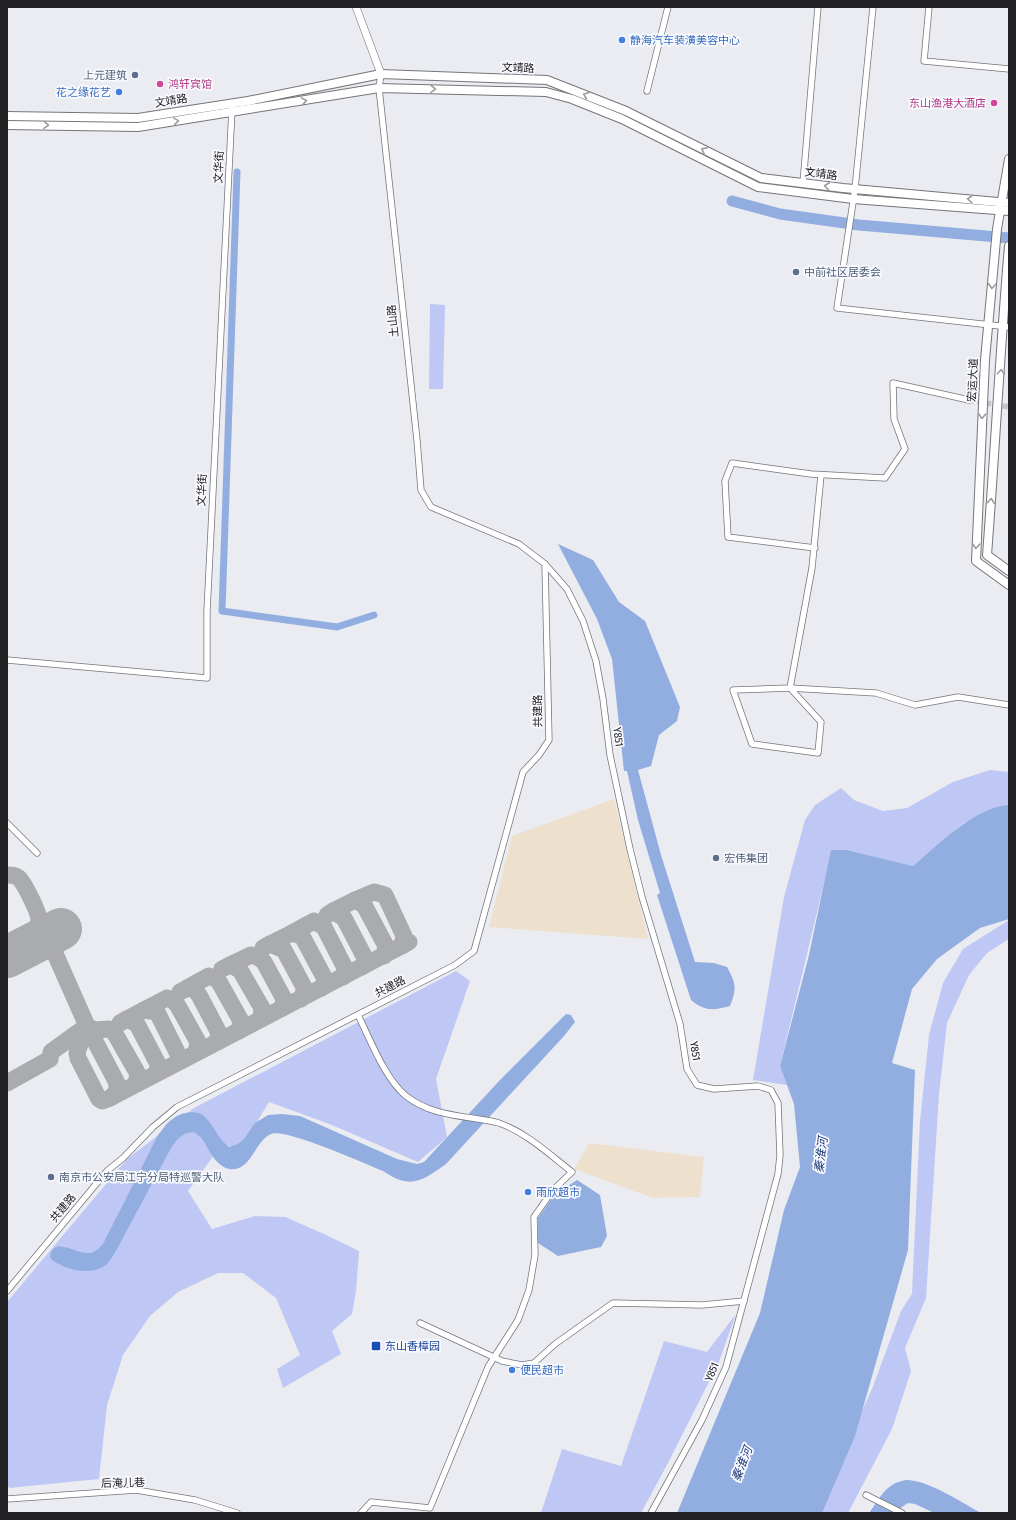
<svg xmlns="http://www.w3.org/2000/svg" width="1016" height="1520" font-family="'Fira Sans Condensed','Noto Sans SC',sans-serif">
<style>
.industrial{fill:#ede1cd}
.green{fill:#bfc7f5}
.water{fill:#92aee1}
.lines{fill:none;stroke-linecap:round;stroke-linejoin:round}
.canal{stroke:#92aee1;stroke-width:7}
.river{stroke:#92aee1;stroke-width:11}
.taxiway{stroke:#aaabaf;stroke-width:17}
.runway{stroke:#aaabaf;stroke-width:42}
.minor-tunnel{stroke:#c3c3c8;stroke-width:5.5;stroke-dasharray:5.5 3;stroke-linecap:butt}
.minor-casing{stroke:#74757a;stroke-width:7}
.tertiary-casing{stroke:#74757a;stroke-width:8}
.secondary-casing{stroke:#74757a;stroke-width:10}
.minor{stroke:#fff;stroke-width:5.5}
.tertiary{stroke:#fff;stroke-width:7}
.secondary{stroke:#fff;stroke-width:8}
.oneway{stroke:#9b9b9c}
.shop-dot{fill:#3f7fe0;stroke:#f9faff;stroke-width:1.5}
.service-dot{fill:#5c6f8a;stroke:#f9faff;stroke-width:1.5}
.hotel-dot{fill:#d1479c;stroke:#f9faff;stroke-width:1.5}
.transit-dot{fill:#1a4fb4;stroke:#f9faff;stroke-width:1.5}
.labels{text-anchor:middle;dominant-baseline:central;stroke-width:3.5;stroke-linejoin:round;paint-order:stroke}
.shop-label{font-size:11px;fill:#366cbe;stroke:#f9faff;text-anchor:start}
.street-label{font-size:11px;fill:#212123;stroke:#f9faff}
.service-label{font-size:11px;fill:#4e5e75;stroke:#f9faff;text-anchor:start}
.hotel-label{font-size:11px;fill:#b23c85;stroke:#f9faff;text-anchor:start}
.transit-label{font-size:11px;fill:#164399;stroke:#f9faff;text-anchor:start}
.water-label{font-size:12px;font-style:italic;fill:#1b3976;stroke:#f9faff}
</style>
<rect width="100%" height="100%" fill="#ebecf1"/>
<g class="industrial">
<path d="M 614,799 L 648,939 L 489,927 L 512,836 Z"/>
<path d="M 589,1143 L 704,1157 L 700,1197 L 653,1198 L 574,1169 Z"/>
</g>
<g class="green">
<path d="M 430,304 L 445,305 L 443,389 L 429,389 Z"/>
<path d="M 990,770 L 1009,772 L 1009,910 L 965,822 L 913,866 L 847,850 L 832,850 L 780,1066 L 787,1085 L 753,1080 L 784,897 L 805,820 L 815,805 L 841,788 L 854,800 L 883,811 L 907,808 L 953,782 Z"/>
<path d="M 1009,920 L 1009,940 L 1007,940 L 987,953 L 969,975 L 947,1023 L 939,1094 L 926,1298 L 905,1348 L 911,1371 L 892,1429 L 848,1513 L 815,1513 L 872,1389 L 901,1311 L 912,1294 L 920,1121 L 929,1035 L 943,983 L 963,949 Z"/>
<path d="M 456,971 L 470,981 L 436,1079 L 447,1137 L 418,1162 L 332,1125 L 269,1102 L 240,1150 L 222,1144 L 188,1191 L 212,1229 L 255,1216 L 285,1217 L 324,1234 L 359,1251 L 356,1291 L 352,1314 L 332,1331 L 341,1354 L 283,1388 L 277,1369 L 300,1355 L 276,1298 L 243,1273 L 218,1273 L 178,1292 L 150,1316 L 123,1355 L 107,1405 L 99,1479 L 9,1488 L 7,1483 L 7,1302 L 127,1159 L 194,1108 Z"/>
<path d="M 736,1314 L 718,1364 L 669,1461 L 641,1513 L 541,1513 L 562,1449 L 621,1466 L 664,1341 L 707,1352 Z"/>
</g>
<g class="water">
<path d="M 558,544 L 593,560 L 619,602 L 645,621 L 680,707 L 677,721 L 659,735 L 651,766 L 638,770 L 661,855 L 695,962 L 714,963 L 727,967 C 736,983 737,989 730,1006 C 713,1011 704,1011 691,1000 L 657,895 L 660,893 L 638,820 L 627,771 L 624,771 L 612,659 L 597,619 Z"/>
<path d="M 1009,805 L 1009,919 L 980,928 L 937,959 L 912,989 L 892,1063 L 915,1070 L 908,1250 L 855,1436 L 822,1513 L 677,1513 L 760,1313 L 784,1210 L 800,1167 L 794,1104 L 780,1066 L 809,955 L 831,850 L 847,850 L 913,866 C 938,845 975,807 1009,805 Z"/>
<path d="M 566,1014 L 571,1015 L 575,1022 L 564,1036 L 446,1164 C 422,1181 411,1190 383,1171 C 365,1164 286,1128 271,1134 C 255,1140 251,1173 229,1169 C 216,1166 209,1150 203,1140 C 201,1137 197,1134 194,1132 C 182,1133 178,1138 171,1148 L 117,1249 C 114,1254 111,1259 108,1263 C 97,1274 78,1272 65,1267 C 59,1264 54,1263 50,1257 C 53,1235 76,1255 90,1253 C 96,1252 99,1248 103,1244 L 158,1135 C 163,1129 167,1122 174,1118 C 182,1112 198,1109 206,1118 C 215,1127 218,1139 229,1147 L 238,1144 L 244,1139 L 255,1123 L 268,1115 L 282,1114 L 300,1116 L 397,1159 L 417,1164 L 424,1162 L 500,1080 Z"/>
<path d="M 577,1180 L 600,1195 L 607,1236 L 601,1247 L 558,1256 L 538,1243 L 538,1218 L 555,1194 Z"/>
<path d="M 906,1480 C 928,1480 961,1502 981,1513 L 934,1513 L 915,1504 L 908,1503 L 902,1507 L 897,1513 L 869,1513 C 880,1498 886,1483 906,1480 Z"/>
</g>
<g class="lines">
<path class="canal" d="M 237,172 L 222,611 L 337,627 L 374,615"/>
<path class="river" d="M 732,201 L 780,214 L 859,225 L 1009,238"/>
<g class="taxiway">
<path d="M 7,875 C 12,875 15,875 19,878 C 24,883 39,912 39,920 C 38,933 30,939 23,949"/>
<path d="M 355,900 L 374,892 L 385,895 L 404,936 L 402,946"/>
<path d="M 333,911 L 355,900 L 364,905 L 386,946 L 384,956"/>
<path d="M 327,915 L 333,911 L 344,918 L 365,958 L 365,963 L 362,967"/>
<path d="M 292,933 L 314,921 L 324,927 L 345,968 L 343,977"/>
<path d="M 270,944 L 292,933 L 302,936 L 325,979 L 325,984 L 322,988"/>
<path d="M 263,948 L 270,944 L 284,950 L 305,989 L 301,999"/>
<path d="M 53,949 L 87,1026 L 85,1036 L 81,1041 L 77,1053 L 78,1058 L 99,1099 L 102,1101 L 108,1099 L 409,942"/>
<path d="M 228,966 L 251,955 L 258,957 L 264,962 L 284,999 L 282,1008"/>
<path d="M 222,969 L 228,966 L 233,966 L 240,970 L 262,1008 L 261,1019"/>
<path d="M 187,988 L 209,976 L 218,980 L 241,1021 L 239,1031"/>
<path d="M 180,992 C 189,987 193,987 199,995 L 219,1033 L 217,1042"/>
<path d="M 144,1010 L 167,998 L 173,1000 L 178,1006 L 198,1042 L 196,1053"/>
<path d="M 127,1019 L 144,1010 L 157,1012 L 178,1054 L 179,1059 L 176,1063"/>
<path d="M 120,1023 L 127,1019 L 137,1024 L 158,1064 L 157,1073"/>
<path d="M 87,1026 L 95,1030 L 109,1029 L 114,1032 L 138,1074 L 136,1084"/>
<path d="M 87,1026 L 117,1083 L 117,1090 L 112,1097"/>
<path d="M 7,1083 L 50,1059 L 51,1052 L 87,1026"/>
</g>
<path class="runway" d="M 7,957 L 61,929"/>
<path class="minor-tunnel" d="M 969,400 L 1009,407"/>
<g class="minor-casing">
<g id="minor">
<path d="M 873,7 L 855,189 L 837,308 L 1009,327"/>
<path d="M 929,7 L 924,61 L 1009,69"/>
<path d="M 381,74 L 379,88 L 417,440 L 421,490 L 431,507 L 519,544 L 545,564 L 567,589 L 583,621 L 596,661 L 603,699 L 610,755 L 630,849 L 642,897 L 680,1024 L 687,1069 L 697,1085 L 714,1089 L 758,1086 L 771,1090 L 778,1103 L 780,1155 L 778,1174 L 726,1367 L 702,1420 L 651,1513"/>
<path d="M 647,91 L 668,7"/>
<path d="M 803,183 L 818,7"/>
<path d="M 815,548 L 728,537 L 725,481 L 732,463 L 811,474 L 885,478 L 905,449 L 894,419 L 893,383 L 969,400"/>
<path d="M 7,660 L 207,678 L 207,611 L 232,109"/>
<path d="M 790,688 L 821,722 L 818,753 L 752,744 L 733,690 L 790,688 L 876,693 L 915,705 L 958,697 L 1009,705"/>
<path d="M 790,688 L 812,568 L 821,475"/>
<path d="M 7,823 L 37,853"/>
<path d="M 358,1015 C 370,1039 385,1079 406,1096 C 428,1113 452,1115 478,1119 C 485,1120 492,1121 499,1123 C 527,1133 549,1154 572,1172 L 553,1190 L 534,1217 L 535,1255 L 529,1290 L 518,1320 L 488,1367 L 430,1508 L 371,1502 L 361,1513"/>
<path d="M 7,1291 L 107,1171 L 123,1158 L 153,1127 L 177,1107 L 455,965 L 474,951 L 523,772 L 539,755 L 549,740 L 545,564"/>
<path d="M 420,1323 L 502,1361 L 522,1365 L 534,1363 L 555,1344 L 613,1303 L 702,1305 L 744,1301"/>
<path d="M 866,1495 L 902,1513"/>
<path d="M 7,1499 L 136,1490 L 195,1500 L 237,1513"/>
</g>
</g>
<g class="tertiary-casing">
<path id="tertiary" d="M 356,7 L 381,74"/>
</g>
<g class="secondary-casing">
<g id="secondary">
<path d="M 7,116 L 138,118 L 248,101 L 381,74 L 547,80 L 626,111 L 761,178 L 843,188 L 1009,203"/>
<path d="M 7,125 L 138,127 L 379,88 L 546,92 L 572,99 L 622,119 L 758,187 L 853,199 L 1009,211"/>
<path d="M 1009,159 L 997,229 L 985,360 L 976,561 L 1009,585"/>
<path d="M 1009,246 C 1000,349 995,452 987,555 L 1009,571"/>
</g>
</g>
<use href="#minor" class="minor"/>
<use href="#tertiary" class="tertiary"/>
<use href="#secondary" class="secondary"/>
</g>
<defs><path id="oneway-chevron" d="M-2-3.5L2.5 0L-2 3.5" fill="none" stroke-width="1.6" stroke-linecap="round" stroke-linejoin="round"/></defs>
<g class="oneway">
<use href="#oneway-chevron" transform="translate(433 89) rotate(2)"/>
<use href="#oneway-chevron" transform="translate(586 95) rotate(-158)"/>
<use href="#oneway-chevron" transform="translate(304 101) rotate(-10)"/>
<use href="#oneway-chevron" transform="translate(176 121) rotate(-9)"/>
<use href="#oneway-chevron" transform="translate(46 125) rotate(1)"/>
<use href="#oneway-chevron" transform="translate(704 150) rotate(-154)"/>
<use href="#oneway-chevron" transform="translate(827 186) rotate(-173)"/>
<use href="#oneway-chevron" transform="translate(970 199) rotate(-175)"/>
<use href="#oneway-chevron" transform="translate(992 286) rotate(94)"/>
<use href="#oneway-chevron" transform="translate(1001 372) rotate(-86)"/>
<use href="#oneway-chevron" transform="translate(982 416) rotate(93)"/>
<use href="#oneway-chevron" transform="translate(991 501) rotate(-86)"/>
<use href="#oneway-chevron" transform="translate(976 546) rotate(93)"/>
</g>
<g class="shop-dot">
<circle cx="622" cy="40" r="4"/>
<circle cx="119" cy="92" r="4"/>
<circle cx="528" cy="1192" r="4"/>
<circle cx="512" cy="1370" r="4"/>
</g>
<g class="service-dot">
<circle cx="135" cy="75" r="4"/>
<circle cx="796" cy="272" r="4"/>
<circle cx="716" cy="858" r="4"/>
<circle cx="51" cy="1177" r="4"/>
</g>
<g class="hotel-dot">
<circle cx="160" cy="84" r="4"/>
<circle cx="994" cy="103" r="4"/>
</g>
<rect class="transit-dot" x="371" y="1341" width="10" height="10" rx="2"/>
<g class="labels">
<g class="shop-label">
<text x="630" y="40">静海汽车装潢美容中心</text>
<text x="111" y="92" text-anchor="end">花之缘花艺</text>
<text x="536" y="1192">雨欣超市</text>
<text x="520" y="1370">便民超市</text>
</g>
<g class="street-label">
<text transform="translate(518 68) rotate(2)">文靖路</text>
<text transform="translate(171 101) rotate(-9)">文靖路</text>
<text transform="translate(219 167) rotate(-87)">文华街</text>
<text transform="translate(821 174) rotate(7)">文靖路</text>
<text transform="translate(393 321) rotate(-96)">土山路</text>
<text transform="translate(973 380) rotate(-87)">宏运大道</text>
<text transform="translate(202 490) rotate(-87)">文华街</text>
<text transform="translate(538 711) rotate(-91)">共建路</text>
<text transform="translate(618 737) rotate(83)">Y851</text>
<text transform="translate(390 987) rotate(-27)">共建路</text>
<text transform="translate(695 1051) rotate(81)">Y851</text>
<text transform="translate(63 1208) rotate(-50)">共建路</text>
<text transform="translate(712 1372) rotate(-67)">Y851</text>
<text transform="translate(123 1483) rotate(-1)">后淹儿巷</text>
</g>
<g class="service-label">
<text x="127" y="75" text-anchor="end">上元建筑</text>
<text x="804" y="272">中前社区居委会</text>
<text x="724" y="858">宏伟集团</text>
<text x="59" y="1177">南京市公安局江宁分局特巡警大队</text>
</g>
<g class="hotel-label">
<text x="168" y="84">鸿轩宾馆</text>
<text x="986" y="103" text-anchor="end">东山渔港大酒店</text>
</g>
<g class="transit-label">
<text x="385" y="1346">东山香樟园</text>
</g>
<g class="water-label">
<text transform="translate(821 1155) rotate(-83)">秦淮河</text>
<text transform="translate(742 1464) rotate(-69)">秦淮河</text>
</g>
</g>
<rect width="1016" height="1520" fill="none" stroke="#212123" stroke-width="16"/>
</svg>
